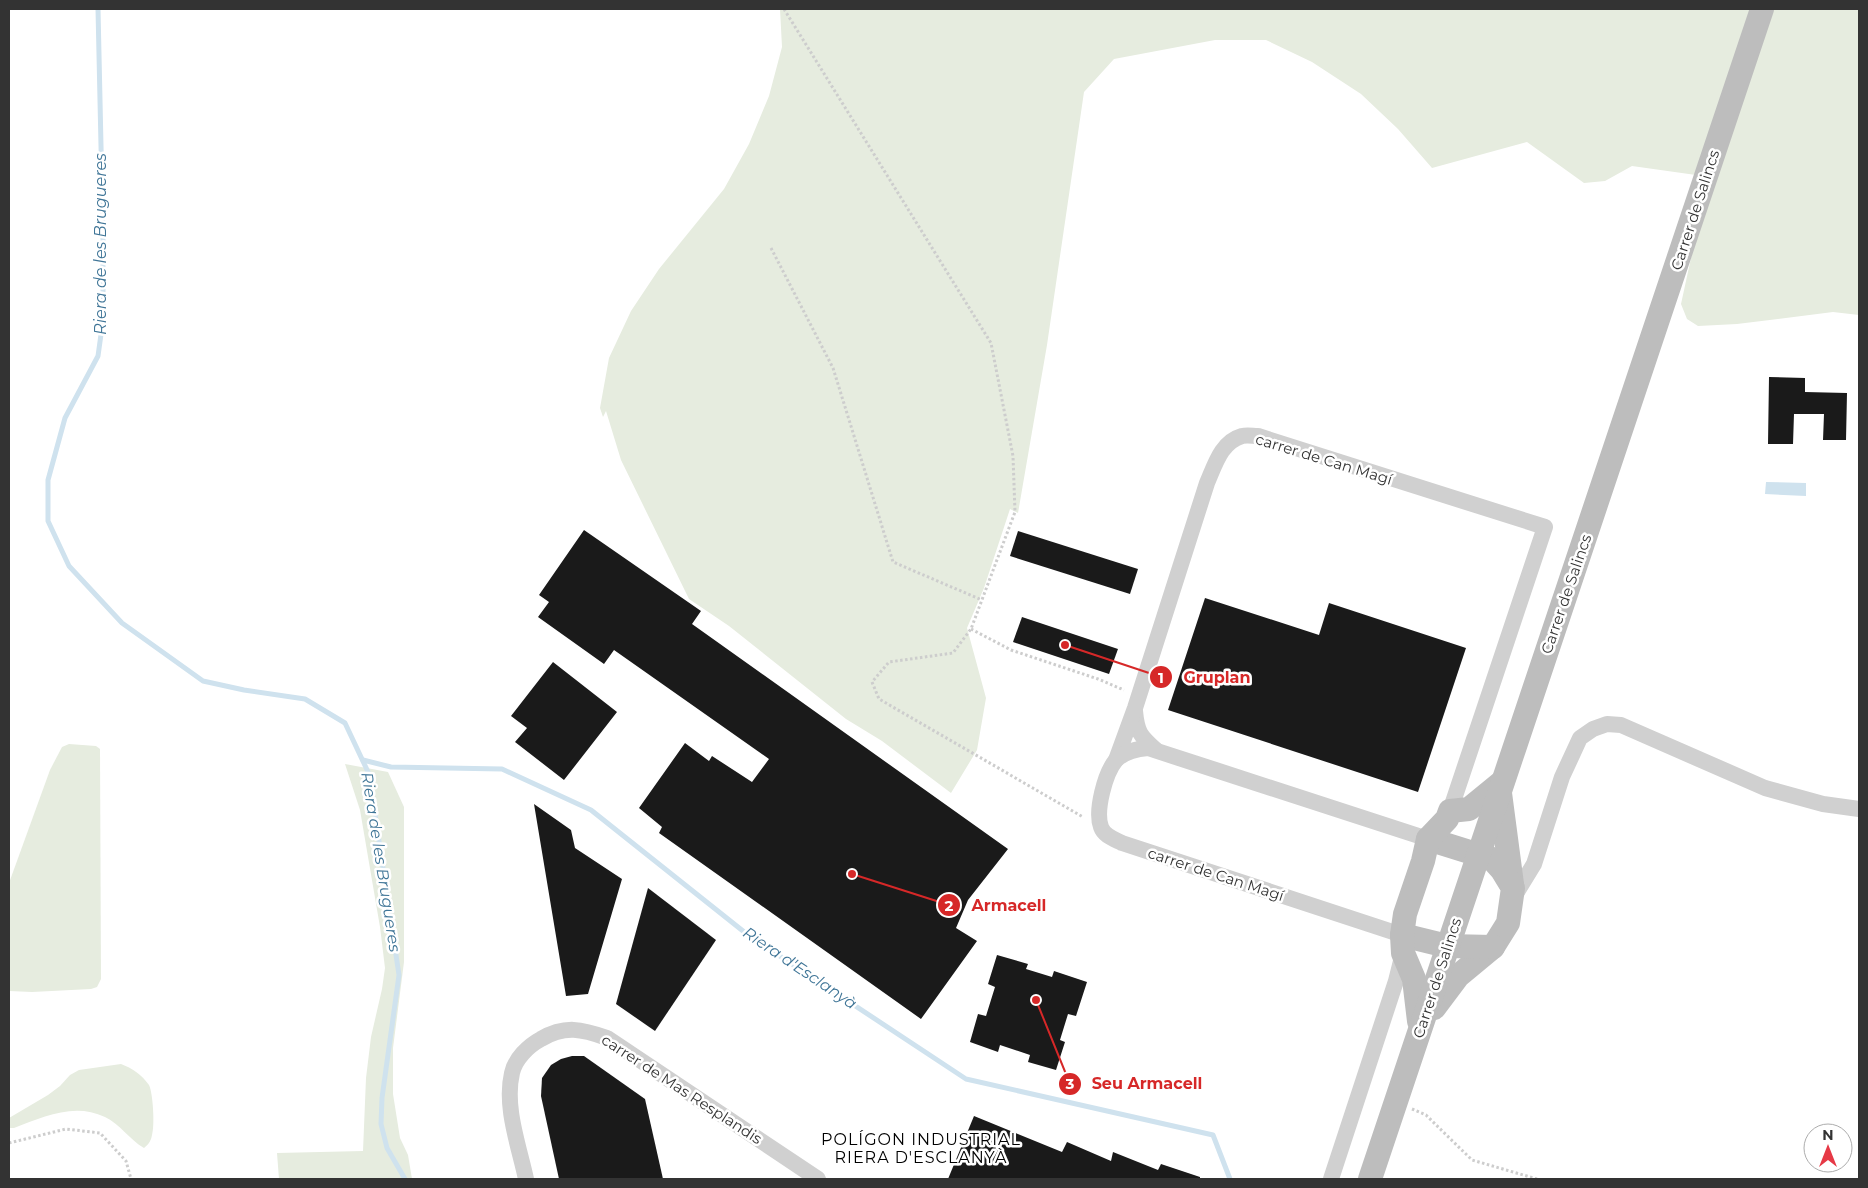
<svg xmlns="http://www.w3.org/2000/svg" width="1868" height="1188" font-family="Montserrat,sans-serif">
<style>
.green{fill:#e6ecdf}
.water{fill:#cfe2ee}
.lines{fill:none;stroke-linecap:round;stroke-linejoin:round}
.stream{stroke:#cfe2ee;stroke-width:5}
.building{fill:#1a1a1a}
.path{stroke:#cdcdcd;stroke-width:3;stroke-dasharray:2.5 2.5;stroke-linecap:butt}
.street{stroke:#d0d0d0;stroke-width:16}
.secondary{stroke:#bdbdbd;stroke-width:24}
.labels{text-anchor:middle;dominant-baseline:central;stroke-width:5;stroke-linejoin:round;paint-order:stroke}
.street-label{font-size:15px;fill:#333;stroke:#fff}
.water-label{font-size:16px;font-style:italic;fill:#3f7597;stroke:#fff}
.neighbourhood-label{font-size:16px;letter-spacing:1px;fill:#000;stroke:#fff}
.leader{fill:none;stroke:#d62828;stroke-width:2}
.callout-dot{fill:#d62828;stroke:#fff;stroke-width:2}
.mark-label{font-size:15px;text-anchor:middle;font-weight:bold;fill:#fff}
.callout-label{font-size:16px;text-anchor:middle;font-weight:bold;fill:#d62828;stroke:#fff;stroke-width:5;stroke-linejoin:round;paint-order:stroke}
</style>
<rect width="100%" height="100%" fill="#fff"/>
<g class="green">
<path d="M 780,9 L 1859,9 L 1859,315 L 1833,312 L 1737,324 L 1698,326 L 1687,319 L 1681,304 L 1708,180 L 1696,175 L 1632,166 L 1605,181 L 1584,183 L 1527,142 L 1432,168 L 1398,129 L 1361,94 L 1312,62 L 1266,40 L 1215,40 L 1114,59 L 1084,92 L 1047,345 L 1018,513 L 1010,509 L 984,588 L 967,628 L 986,698 L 977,750 L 951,793 L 882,741 L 846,719 L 729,626 L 689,599 L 621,460 L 606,411 L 603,417 L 600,408 L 609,358 L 631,311 L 659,269 L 724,189 L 749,144 L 769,96 L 782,47 Z"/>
<path d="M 69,744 L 96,746 L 100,749 L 101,979 L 97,987 L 91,989 L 32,992 L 9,991 L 9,883 L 50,770 L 62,747 Z"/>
<path d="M 345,764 L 388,772 L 404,807 L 404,962 L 393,1048 L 393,1094 L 400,1138 L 408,1155 L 412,1179 L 279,1179 L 277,1153 L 363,1151 L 366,1078 L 371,1037 L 382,989 L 385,968 L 380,927 L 360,810 Z"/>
<path d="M 121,1064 C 132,1068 142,1075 149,1085 C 153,1093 155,1126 152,1135 C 151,1141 148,1145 144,1148 C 130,1140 120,1124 105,1117 C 74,1102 43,1117 14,1128 L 9,1128 L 9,1118 L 48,1095 L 60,1086 L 70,1075 L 79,1070 Z"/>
</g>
<path class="water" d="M 1766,482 L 1806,483 L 1806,496 L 1765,494 Z"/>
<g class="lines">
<g class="stream">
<path d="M 98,9 L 103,237 L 103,320 L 98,356 L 65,418 L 48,480 L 48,521 L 69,566 L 122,623 L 203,681 L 244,690 L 305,699 L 345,723 L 369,774 L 399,975 L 382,1098 L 381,1124 L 387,1148 L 405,1179"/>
<path d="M 363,760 L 391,767 L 502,769 L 591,810 L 748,935 L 966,1079 L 1213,1135 L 1230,1179"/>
</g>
</g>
<g class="building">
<path d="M 1769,377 L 1805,378 L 1805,392 L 1847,393 L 1846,440 L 1823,440 L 1824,414 L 1794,414 L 1793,444 L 1768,444 Z"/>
<path d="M 584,530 L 701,611 L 692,624 L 1008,849 L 968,900 L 956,928 L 977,941 L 921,1019 L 659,833 L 662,827 L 639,808 L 685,743 L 709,761 L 712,756 L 752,782 L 769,759 L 614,650 L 604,664 L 538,617 L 549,602 L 539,595 Z"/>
<path d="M 1018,531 L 1138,569 L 1130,594 L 1010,556 Z"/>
<path d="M 1205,598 L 1319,635 L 1329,603 L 1466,648 L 1418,792 L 1168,710 Z"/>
<path d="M 1022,617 L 1118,649 L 1109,674 L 1013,642 Z"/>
<path d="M 553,662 L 617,712 L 564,780 L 515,742 L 527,728 L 511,716 Z"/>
<path d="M 534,804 L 571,830 L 575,848 L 622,879 L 588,994 L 566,996 Z"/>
<path d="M 648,888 L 716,940 L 655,1031 L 616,1004 Z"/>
<path d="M 997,955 L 1028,964 L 1026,969 L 1052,977 L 1054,971 L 1087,982 L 1076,1016 L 1068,1014 L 1060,1040 L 1065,1042 L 1056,1070 L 1028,1062 L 1030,1055 L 1000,1045 L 998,1052 L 970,1042 L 978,1014 L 986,1016 L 995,987 L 988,984 Z"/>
<path d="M 572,1056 L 584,1056 L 645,1099 L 663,1179 L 559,1179 L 541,1096 L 542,1078 L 551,1065 L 561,1059 Z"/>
<path d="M 974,1116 L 1062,1152 L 1067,1142 L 1111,1161 L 1113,1152 L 1158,1170 L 1161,1164 L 1200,1177 L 1200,1179 L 948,1179 Z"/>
</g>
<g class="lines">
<g class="path">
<path d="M 784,9 L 991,343 L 1013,456 L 1015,512 L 971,629 L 953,653 L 889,662 L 872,682 L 879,699 L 1083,817"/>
<path d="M 771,248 L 833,368 L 893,562 L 982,600"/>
<path d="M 971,629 L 1011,650 L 1098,679 L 1124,690"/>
<path d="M 1412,1109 L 1426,1115 L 1472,1160 L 1537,1179"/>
<path d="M 9,1143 L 66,1129 L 100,1133 L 126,1161 L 131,1179"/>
</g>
<g class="street">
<path d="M 1135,711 C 1137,732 1140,736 1156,750"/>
<path d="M 1116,760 L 1135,708 L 1207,483 C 1215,465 1221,442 1242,436 C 1247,435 1253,436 1258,436 L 1545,527 L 1450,811"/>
<path d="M 1512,900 L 1534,864 L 1562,777 L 1580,738 L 1593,729 L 1607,724 L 1621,725 L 1765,788 L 1823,804 L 1859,809"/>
<path d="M 1402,935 L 1122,843 C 1114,839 1104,836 1101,827 C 1095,811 1105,773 1116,760 C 1125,751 1137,749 1148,748 L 1428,839"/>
<path d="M 526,1179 C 519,1146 504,1107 512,1073 C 515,1059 528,1046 541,1039 C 565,1025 582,1029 607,1038 L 818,1179"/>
<path d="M 1331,1179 L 1396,981 L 1403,953"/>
</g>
<g class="secondary">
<path d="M 1500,793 L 1512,884"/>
<path d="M 1428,839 L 1492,859 L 1502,870 L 1513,888 L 1508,923 L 1493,947 L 1458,976 L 1434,1008"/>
<path d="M 1402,935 L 1447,946 L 1493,947"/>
<path d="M 1419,1021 L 1414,979 L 1403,953 L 1402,935 L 1405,914 L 1423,861 L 1428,839 L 1447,819 L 1450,811 L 1469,809 L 1502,782"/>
<path d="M 1370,1179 L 1762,9"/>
</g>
</g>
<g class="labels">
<g class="street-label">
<text transform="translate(1695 210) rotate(-72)">Carrer de Salincs</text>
<text transform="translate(1324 459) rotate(17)">carrer de Can Magí</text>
<text transform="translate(1566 594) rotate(-71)">Carrer de Salincs</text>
<text transform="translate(1216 874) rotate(18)">carrer de Can Magí</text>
<text transform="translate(1437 978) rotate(-72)">Carrer de Salincs</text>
<text transform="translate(682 1089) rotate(33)">carrer de Mas Resplandis</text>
</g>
<g class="water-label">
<text transform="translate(100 244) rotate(-90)">Riera de les Brugueres</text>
<text transform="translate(381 862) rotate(81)">Riera de les Brugueres</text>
<text transform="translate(800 968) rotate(34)">Riera d'Esclanyà</text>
</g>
<g class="neighbourhood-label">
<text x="921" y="1139">POLÍGON INDUSTRIAL<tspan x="921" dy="18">RIERA D'ESCLANYÀ</tspan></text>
</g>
</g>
<path class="leader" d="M1065 645L1161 677M852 874L949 905M1036 1000L1070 1084"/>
<g class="callout-dot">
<circle cx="1065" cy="645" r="5"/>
<circle cx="852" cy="874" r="5"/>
<circle cx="1036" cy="1000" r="5"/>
<circle cx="1161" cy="677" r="12"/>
<circle cx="949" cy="905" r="12"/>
<circle cx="1070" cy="1084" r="12"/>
</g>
<g class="mark-label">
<text x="1161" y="683">1</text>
<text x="949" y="911">2</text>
<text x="1070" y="1089">3</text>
</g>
<g class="callout-label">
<text x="1217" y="683">Gruplan</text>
<text x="1009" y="911">Armacell</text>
<text x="1147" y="1089">Seu Armacell</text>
</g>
<rect width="1868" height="1188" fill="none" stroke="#333333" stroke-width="20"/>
<g transform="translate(1828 1148)"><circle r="24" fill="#ffffff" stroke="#adadad"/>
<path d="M0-4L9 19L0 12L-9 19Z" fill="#e63946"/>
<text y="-8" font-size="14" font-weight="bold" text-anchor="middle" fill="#333333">N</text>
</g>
</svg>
